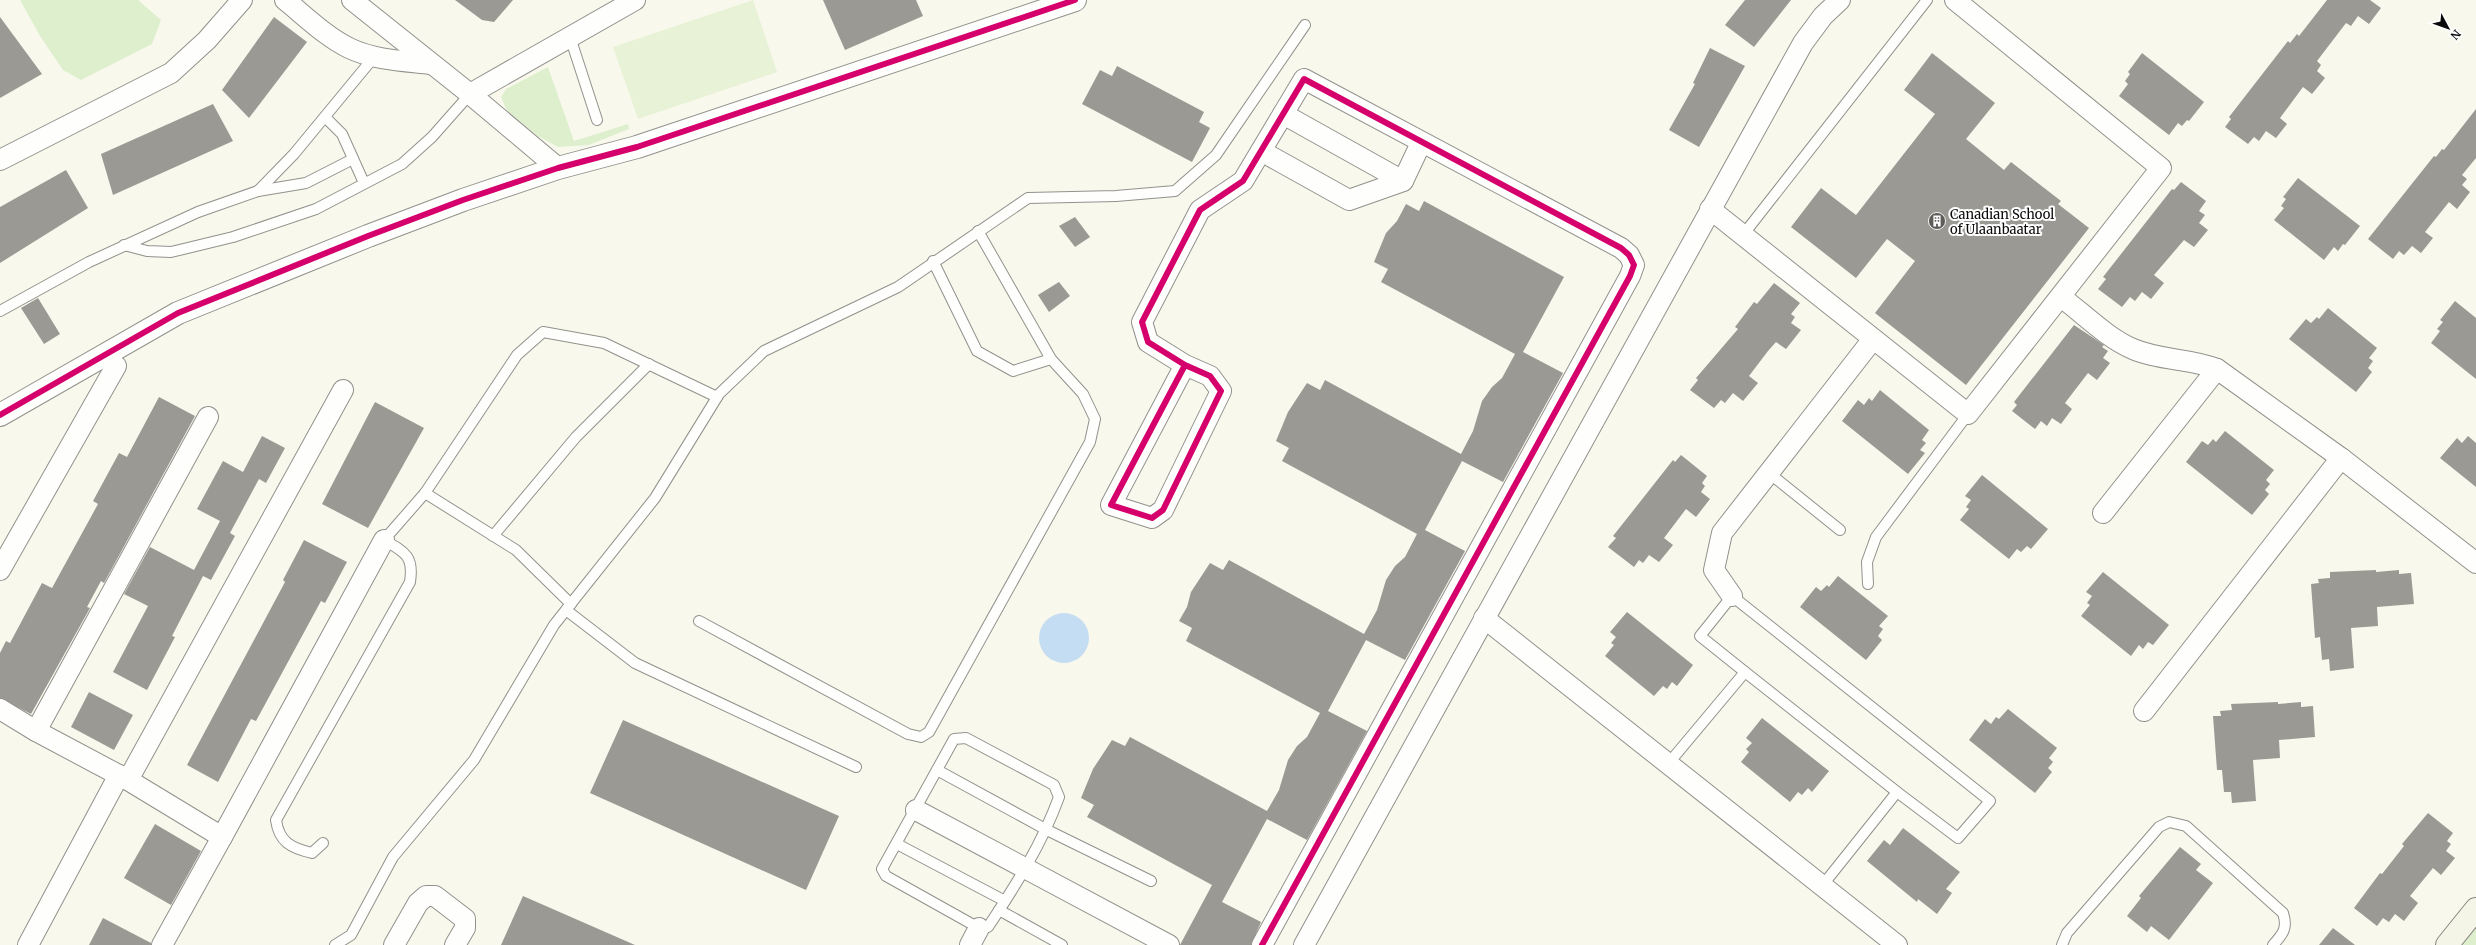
<svg xmlns="http://www.w3.org/2000/svg" width="2476" height="945" font-family="Merriweather,serif">
<style>
.green{fill:#deefcd}
.pitch{fill:#e8f2d6}
.water{fill:#c4ddf2}
.building{fill:#9b9993}
.lines{fill:none;stroke-linecap:round;stroke-linejoin:round}
.service-casing{stroke:#92918c;stroke-width:12}
.minor-casing{stroke:#92918c;stroke-width:22}
.tertiary-casing{stroke:#92918c;stroke-width:24}
.secondary-casing{stroke:#888883;stroke-width:24}
.service{stroke:#fefefc;stroke-width:10}
.minor{stroke:#fefefc;stroke-width:20}
.tertiary{stroke:#fefefc;stroke-width:22}
.secondary{stroke:#f4f4e7;stroke-width:22}
.cycleway-casing{stroke:#fff;stroke-width:8}
.cycleway{stroke:#d6006c;stroke-width:6}
.labels{text-anchor:middle;dominant-baseline:central;stroke-width:4;stroke-linejoin:round;paint-order:stroke}
.poi-label{font-size:13px;fill:#0a0a0a;stroke:#fff;text-anchor:start}
</style>
<rect width="100%" height="100%" fill="#f9f8ed"/>
<g class="green">
<path d="M 20,0 L 138,0 L 161,20 L 152,44 L 81,80 L 63,70 L 40,36 Z"/>
<path d="M 548,67 L 574,141 L 628,124 L 629,129 L 589,145 L 558,147 L 538,136 L 507,111 L 501,97 L 506,89 Z"/>
<path d="M 2476,924 L 2476,945 L 2459,945 Z"/>
</g>
<path class="pitch" d="M 753,0 L 777,72 L 638,119 L 613,47 Z"/>
<circle class="water" cx="1064" cy="638" r="25"/>
<g class="building">
<path d="M 455,0 L 513,0 L 494,22 L 482,20 Z"/>
<path d="M 823,0 L 916,0 L 923,16 L 845,50 Z"/>
<path d="M 1745,0 L 1791,0 L 1754,47 L 1725,25 Z"/>
<path d="M 2327,0 L 2370,0 L 2381,8 L 2369,24 L 2358,16 L 2351,26 L 2346,23 L 2317,61 L 2321,65 L 2317,71 L 2325,78 L 2312,94 L 2303,87 L 2280,118 L 2287,124 L 2276,138 L 2266,131 L 2259,141 L 2254,137 L 2248,144 L 2225,127 L 2231,119 L 2229,117 L 2288,41 L 2290,43 L 2297,34 L 2299,36 Z"/>
<path d="M 0,17 L 42,74 L 0,98 Z"/>
<path d="M 274,17 L 307,42 L 249,118 L 222,90 Z"/>
<path d="M 1710,48 L 1745,66 L 1699,147 L 1669,130 L 1695,84 L 1693,83 Z"/>
<path d="M 1932,53 L 1995,103 L 1966,139 L 2004,170 L 2011,162 L 2061,201 L 2058,204 L 2089,228 L 1966,385 L 1875,313 L 1915,261 L 1887,239 L 1856,278 L 1791,227 L 1821,188 L 1856,215 L 1935,114 L 1904,90 Z"/>
<path d="M 2142,53 L 2204,102 L 2189,121 L 2187,120 L 2182,126 L 2178,123 L 2169,135 L 2119,96 L 2128,84 L 2125,81 L 2130,74 L 2128,72 Z"/>
<path d="M 1117,66 L 1204,112 L 1199,122 L 1210,128 L 1192,162 L 1082,104 L 1100,70 L 1112,76 Z"/>
<path d="M 213,104 L 233,141 L 113,195 L 101,154 Z"/>
<path d="M 2476,109 L 2476,158 L 2462,175 L 2467,179 L 2462,185 L 2470,192 L 2457,209 L 2449,202 L 2425,232 L 2433,238 L 2421,253 L 2412,246 L 2404,255 L 2399,251 L 2393,259 L 2368,239 L 2434,156 L 2436,157 L 2442,149 L 2444,150 Z"/>
<path d="M 66,170 L 88,208 L 0,263 L 0,207 Z"/>
<path d="M 2298,178 L 2360,226 L 2345,245 L 2343,244 L 2338,251 L 2334,247 L 2324,260 L 2274,220 L 2284,208 L 2281,206 L 2286,199 L 2283,197 Z"/>
<path d="M 2181,182 L 2206,201 L 2199,211 L 2205,215 L 2199,223 L 2208,230 L 2194,247 L 2184,240 L 2154,275 L 2164,283 L 2151,299 L 2142,292 L 2135,301 L 2130,297 L 2122,307 L 2098,289 L 2106,279 L 2103,277 L 2172,189 L 2174,190 Z"/>
<path d="M 1424,201 L 1564,277 L 1523,352 L 1563,373 L 1503,482 L 1462,461 L 1425,530 L 1465,551 L 1405,660 L 1366,640 L 1328,711 L 1367,731 L 1307,840 L 1267,819 L 1222,902 L 1261,922 L 1251,945 L 1180,945 L 1212,885 L 1087,817 L 1094,805 L 1081,798 L 1093,769 L 1112,740 L 1125,746 L 1130,737 L 1267,811 L 1279,790 L 1288,760 L 1297,746 L 1307,737 L 1320,713 L 1186,641 L 1192,628 L 1179,621 L 1187,607 L 1191,592 L 1210,563 L 1223,570 L 1229,560 L 1364,634 L 1377,610 L 1386,580 L 1395,566 L 1405,557 L 1417,534 L 1282,461 L 1289,448 L 1276,441 L 1288,412 L 1307,383 L 1320,390 L 1325,380 L 1461,454 L 1473,431 L 1482,401 L 1492,387 L 1502,378 L 1515,354 L 1381,282 L 1388,269 L 1374,262 L 1386,233 L 1397,221 L 1406,204 L 1419,211 Z"/>
<path d="M 1075,217 L 1090,237 L 1075,247 L 1059,226 Z"/>
<path d="M 1059,282 L 1070,296 L 1049,312 L 1038,295 Z"/>
<path d="M 1774,283 L 1800,303 L 1791,314 L 1795,317 L 1791,323 L 1801,330 L 1786,349 L 1776,342 L 1768,351 L 1749,376 L 1758,383 L 1743,401 L 1733,393 L 1725,403 L 1721,400 L 1714,408 L 1690,390 L 1698,380 L 1696,378 L 1738,329 L 1735,327 L 1754,302 L 1757,304 Z"/>
<path d="M 38,298 L 60,334 L 44,344 L 21,308 Z"/>
<path d="M 2455,301 L 2476,318 L 2476,379 L 2431,343 L 2440,331 L 2437,329 L 2443,322 L 2440,320 Z"/>
<path d="M 2328,308 L 2377,348 L 2369,358 L 2373,361 L 2368,368 L 2372,372 L 2356,392 L 2289,339 L 2306,319 L 2311,323 L 2317,317 L 2319,319 Z"/>
<path d="M 2074,325 L 2104,345 L 2102,347 L 2108,351 L 2103,358 L 2110,363 L 2097,380 L 2088,373 L 2065,403 L 2072,409 L 2061,424 L 2052,418 L 2047,426 L 2041,421 L 2035,429 L 2012,411 L 2017,405 L 2014,402 Z"/>
<path d="M 1880,390 L 1929,430 L 1922,440 L 1926,443 L 1920,450 L 1925,453 L 1908,474 L 1842,421 L 1858,400 L 1864,405 L 1869,398 L 1872,401 Z"/>
<path d="M 159,397 L 195,416 L 104,583 L 101,581 L 87,607 L 90,608 L 31,714 L 0,698 L 0,653 L 6,641 L 10,643 L 42,583 L 52,588 L 98,504 L 93,501 L 119,453 L 127,457 Z"/>
<path d="M 375,402 L 424,428 L 368,528 L 322,504 Z"/>
<path d="M 2225,431 L 2274,470 L 2266,480 L 2270,484 L 2265,490 L 2269,494 L 2252,515 L 2186,462 L 2202,441 L 2208,445 L 2213,439 L 2216,442 Z"/>
<path d="M 262,436 L 285,448 L 266,483 L 259,479 L 230,533 L 235,536 L 211,580 L 203,576 L 172,636 L 175,637 L 147,690 L 113,672 L 148,606 L 124,594 L 150,547 L 194,570 L 220,521 L 197,509 L 223,461 L 243,472 Z"/>
<path d="M 2468,436 L 2476,443 L 2476,487 L 2440,458 L 2457,438 L 2462,443 Z"/>
<path d="M 1681,455 L 1707,476 L 1702,483 L 1705,486 L 1701,492 L 1710,499 L 1696,517 L 1686,509 L 1664,538 L 1673,545 L 1659,562 L 1649,555 L 1643,563 L 1639,560 L 1634,567 L 1608,547 L 1616,538 L 1613,536 L 1636,507 L 1673,460 L 1675,462 Z"/>
<path d="M 1982,475 L 2048,529 L 2031,549 L 2027,546 L 2021,552 L 2017,549 L 2009,559 L 1960,520 L 1969,509 L 1966,507 L 1971,500 L 1965,496 Z"/>
<path d="M 304,540 L 347,562 L 325,603 L 321,601 L 256,721 L 251,719 L 218,782 L 187,765 L 285,582 L 283,580 Z"/>
<path d="M 2376,570 L 2376,572 L 2399,570 L 2399,574 L 2411,573 L 2414,604 L 2377,607 L 2378,626 L 2351,628 L 2354,668 L 2330,671 L 2329,659 L 2322,660 L 2320,637 L 2315,638 L 2311,584 L 2319,583 L 2318,579 L 2330,578 L 2330,572 Z"/>
<path d="M 2103,572 L 2169,625 L 2153,645 L 2148,642 L 2143,649 L 2139,645 L 2131,656 L 2081,616 L 2090,605 L 2087,603 L 2092,596 L 2086,592 Z"/>
<path d="M 1838,576 L 1888,616 L 1879,626 L 1883,629 L 1878,636 L 1882,640 L 1866,660 L 1800,607 L 1816,587 L 1821,591 L 1827,585 L 1829,587 Z"/>
<path d="M 1627,612 L 1693,665 L 1677,686 L 1672,682 L 1667,689 L 1663,686 L 1654,696 L 1605,656 L 1614,645 L 1611,643 L 1616,637 L 1610,632 Z"/>
<path d="M 89,692 L 133,715 L 114,750 L 71,727 Z"/>
<path d="M 2278,702 L 2278,704 L 2301,702 L 2301,707 L 2313,706 L 2315,737 L 2279,740 L 2280,758 L 2253,760 L 2256,801 L 2232,803 L 2231,792 L 2224,792 L 2222,770 L 2217,770 L 2213,716 L 2221,716 L 2220,711 L 2232,710 L 2231,704 Z"/>
<path d="M 2008,709 L 2057,748 L 2049,758 L 2053,762 L 2048,768 L 2052,772 L 2035,793 L 1969,740 L 1985,719 L 1991,724 L 1996,717 L 1999,719 Z"/>
<path d="M 1762,718 L 1829,771 L 1812,792 L 1808,788 L 1802,795 L 1798,792 L 1790,802 L 1741,762 L 1749,752 L 1746,749 L 1752,743 L 1746,738 Z"/>
<path d="M 623,720 L 839,816 L 806,890 L 590,793 Z"/>
<path d="M 2428,813 L 2453,833 L 2447,841 L 2451,844 L 2446,851 L 2455,858 L 2441,875 L 2433,868 L 2410,896 L 2418,903 L 2404,921 L 2395,914 L 2389,922 L 2383,918 L 2377,926 L 2354,908 L 2380,873 L 2382,874 L 2404,846 L 2402,844 Z"/>
<path d="M 155,824 L 201,851 L 171,905 L 124,878 Z"/>
<path d="M 1903,828 L 1960,872 L 1946,889 L 1952,893 L 1937,914 L 1918,899 L 1917,902 L 1867,861 L 1884,840 L 1890,845 Z"/>
<path d="M 2180,847 L 2201,864 L 2196,870 L 2213,883 L 2169,940 L 2151,926 L 2147,932 L 2127,916 L 2141,898 L 2139,896 Z"/>
<path d="M 523,896 L 635,945 L 501,945 Z"/>
<path d="M 103,918 L 151,943 L 151,945 L 89,945 Z"/>
<path d="M 2333,928 L 2355,945 L 2319,945 Z"/>
</g>
<g class="lines">
<g class="service-casing">
<g id="service">
<path d="M 570,37 L 597,120"/>
<path d="M 325,117 L 342,134 L 364,183"/>
<path d="M 258,191 L 294,154 L 374,57"/>
<path d="M 1743,235 L 1927,0"/>
<path d="M 124,245 L 147,251 L 171,252 L 233,237 L 316,209 L 402,164 L 432,137 L 470,94"/>
<path d="M 933,261 L 977,351 L 1013,371 L 1051,359"/>
<path d="M 0,311 L 89,262 L 198,212 L 258,191 L 306,183 L 353,159"/>
<path d="M 1769,473 L 1840,530"/>
<path d="M 425,493 L 516,550 L 571,604"/>
<path d="M 493,536 L 576,437 L 649,364"/>
<path d="M 1868,584 L 1867,562 L 1876,537 L 1968,414"/>
<path d="M 566,610 L 635,663 L 856,767"/>
<path d="M 699,621 L 908,734 L 921,737 L 929,732 L 1090,442 L 1095,419 L 1083,394 L 1051,359 L 978,231"/>
<path d="M 1745,672 L 1897,792"/>
<path d="M 966,738 L 1054,785 L 1059,797 C 1042,844 1016,885 988,927 L 979,928 L 886,876 L 882,869 L 954,739 Z"/>
<path d="M 1668,764 L 1745,672 L 1700,636 L 1732,596 L 1990,801 L 1958,838 L 1897,792 L 1822,886"/>
<path d="M 937,770 L 1047,830 L 1151,881"/>
<path d="M 323,843 L 312,853 C 291,848 279,842 276,820 L 410,582 C 414,556 405,552 384,540 L 425,493 L 517,355 L 543,332 L 604,343 L 717,397"/>
<path d="M 897,844 L 1005,901"/>
<path d="M 999,910 L 1062,945"/>
<path d="M 335,945 L 351,935 L 393,857 L 474,760 L 554,625 L 655,498 L 719,394 L 764,351 L 898,287 L 1028,198 L 1116,196 L 1175,191 L 1216,155 L 1305,25"/>
<path d="M 2062,945 L 2067,933 L 2159,827 L 2169,822 L 2186,826 L 2283,913 C 2288,928 2283,934 2273,945"/>
</g>
</g>
<g class="minor-casing">
<g id="minor">
<path d="M 285,0 C 305,16 325,36 349,48 C 374,60 403,61 430,64"/>
<path d="M 352,0 L 470,94 L 558,168"/>
<path d="M 470,94 L 635,0"/>
<path d="M 1283,114 L 1403,181"/>
<path d="M 1261,151 L 1349,200 L 1403,181 L 1421,143"/>
<path d="M 0,160 L 171,73 L 207,40 L 242,0"/>
<path d="M 1710,209 L 1968,414 L 2161,168 L 1955,0"/>
<path d="M 2061,297 C 2084,314 2107,338 2133,349 C 2161,361 2190,358 2217,369 L 2341,458 L 2476,563"/>
<path d="M 1185,365 L 1210,376 L 1221,391 L 1163,510 L 1152,518 L 1111,505 L 1185,365 L 1148,342 L 1142,322 L 1200,210 L 1243,181 L 1304,79 L 1621,248 L 1629,255 L 1634,265 L 1630,276 L 1262,945"/>
<path d="M 2103,513 L 2217,369"/>
<path d="M 0,570 L 116,366"/>
<path d="M 1732,596 L 1714,570 L 1722,533 L 1873,339"/>
<path d="M 1484,618 L 1897,945"/>
<path d="M 0,709 L 36,731 L 128,780 L 222,837 L 384,540"/>
<path d="M 2144,711 L 2341,458"/>
<path d="M 36,731 L 208,417"/>
<path d="M 128,780 L 343,390"/>
<path d="M 916,810 L 1169,945"/>
<path d="M 28,945 L 119,775"/>
<path d="M 162,945 L 222,837"/>
<path d="M 394,945 L 418,903 L 426,896 L 435,896 L 465,919 L 465,928 L 455,945"/>
<path d="M 970,945 L 979,928"/>
<path d="M 1304,945 L 1803,43 L 1823,16 L 1840,0"/>
</g>
</g>
<g class="tertiary-casing">
<path id="tertiary" d="M 0,415 L 178,313 L 368,236 L 463,200 L 558,168 L 637,147 L 1075,0"/>
</g>
<g class="secondary-casing">
<path id="secondary" d="M 2447,945 L 2476,909"/>
</g>
<use href="#service" class="service"/>
<use href="#minor" class="minor"/>
<use href="#tertiary" class="tertiary"/>
<use href="#secondary" class="secondary"/>
<g class="cycleway-casing">
<g id="cycleway">
<path d="M 1185,365 L 1210,376 L 1221,391 L 1163,510 L 1152,518 L 1111,505 L 1185,365 L 1148,342 L 1142,322 L 1200,210 L 1243,181 L 1304,79 L 1621,248 L 1629,255 L 1634,265 L 1630,276 L 1262,945"/>
<path d="M 0,415 L 178,313 L 368,236 L 463,200 L 558,168 L 637,147 L 1075,0"/>
</g>
</g>
<use href="#cycleway" class="cycleway"/>
</g>
<defs>
<g id="building-disc" transform="scale(0.9)"><circle r="9.5" fill="#5e5d59" stroke="#fff"/><path d="M-4-6H4V6H1V3H-1V6H-4ZM-2.5-4.3h1.7v1.8h-1.7ZM.8-4.3h1.7v1.8H.8ZM-2.5-1h1.7V.8h-1.7ZM.8-1h1.7V.8H.8Z" fill="#fff"/></g>
</defs>
<g fill-rule="evenodd">
<use href="#building-disc" x="1937" y="221"/>
</g>
<g class="labels">
<g class="poi-label">
<text x="1950" y="214">Canadian School<tspan x="1950" dy="15">of Ulaanbaatar</tspan></text>
</g>
</g>
<g transform="translate(2448 28) rotate(131)" stroke="#ffffff" stroke-width="3" paint-order="stroke">
<path d="M0-3L7 15L0 10L-7 15Z" fill="#0a0a0a"/>
<text y="-6" font-size="11" font-weight="bold" text-anchor="middle" fill="#0a0a0a">N</text>
</g>
</svg>
